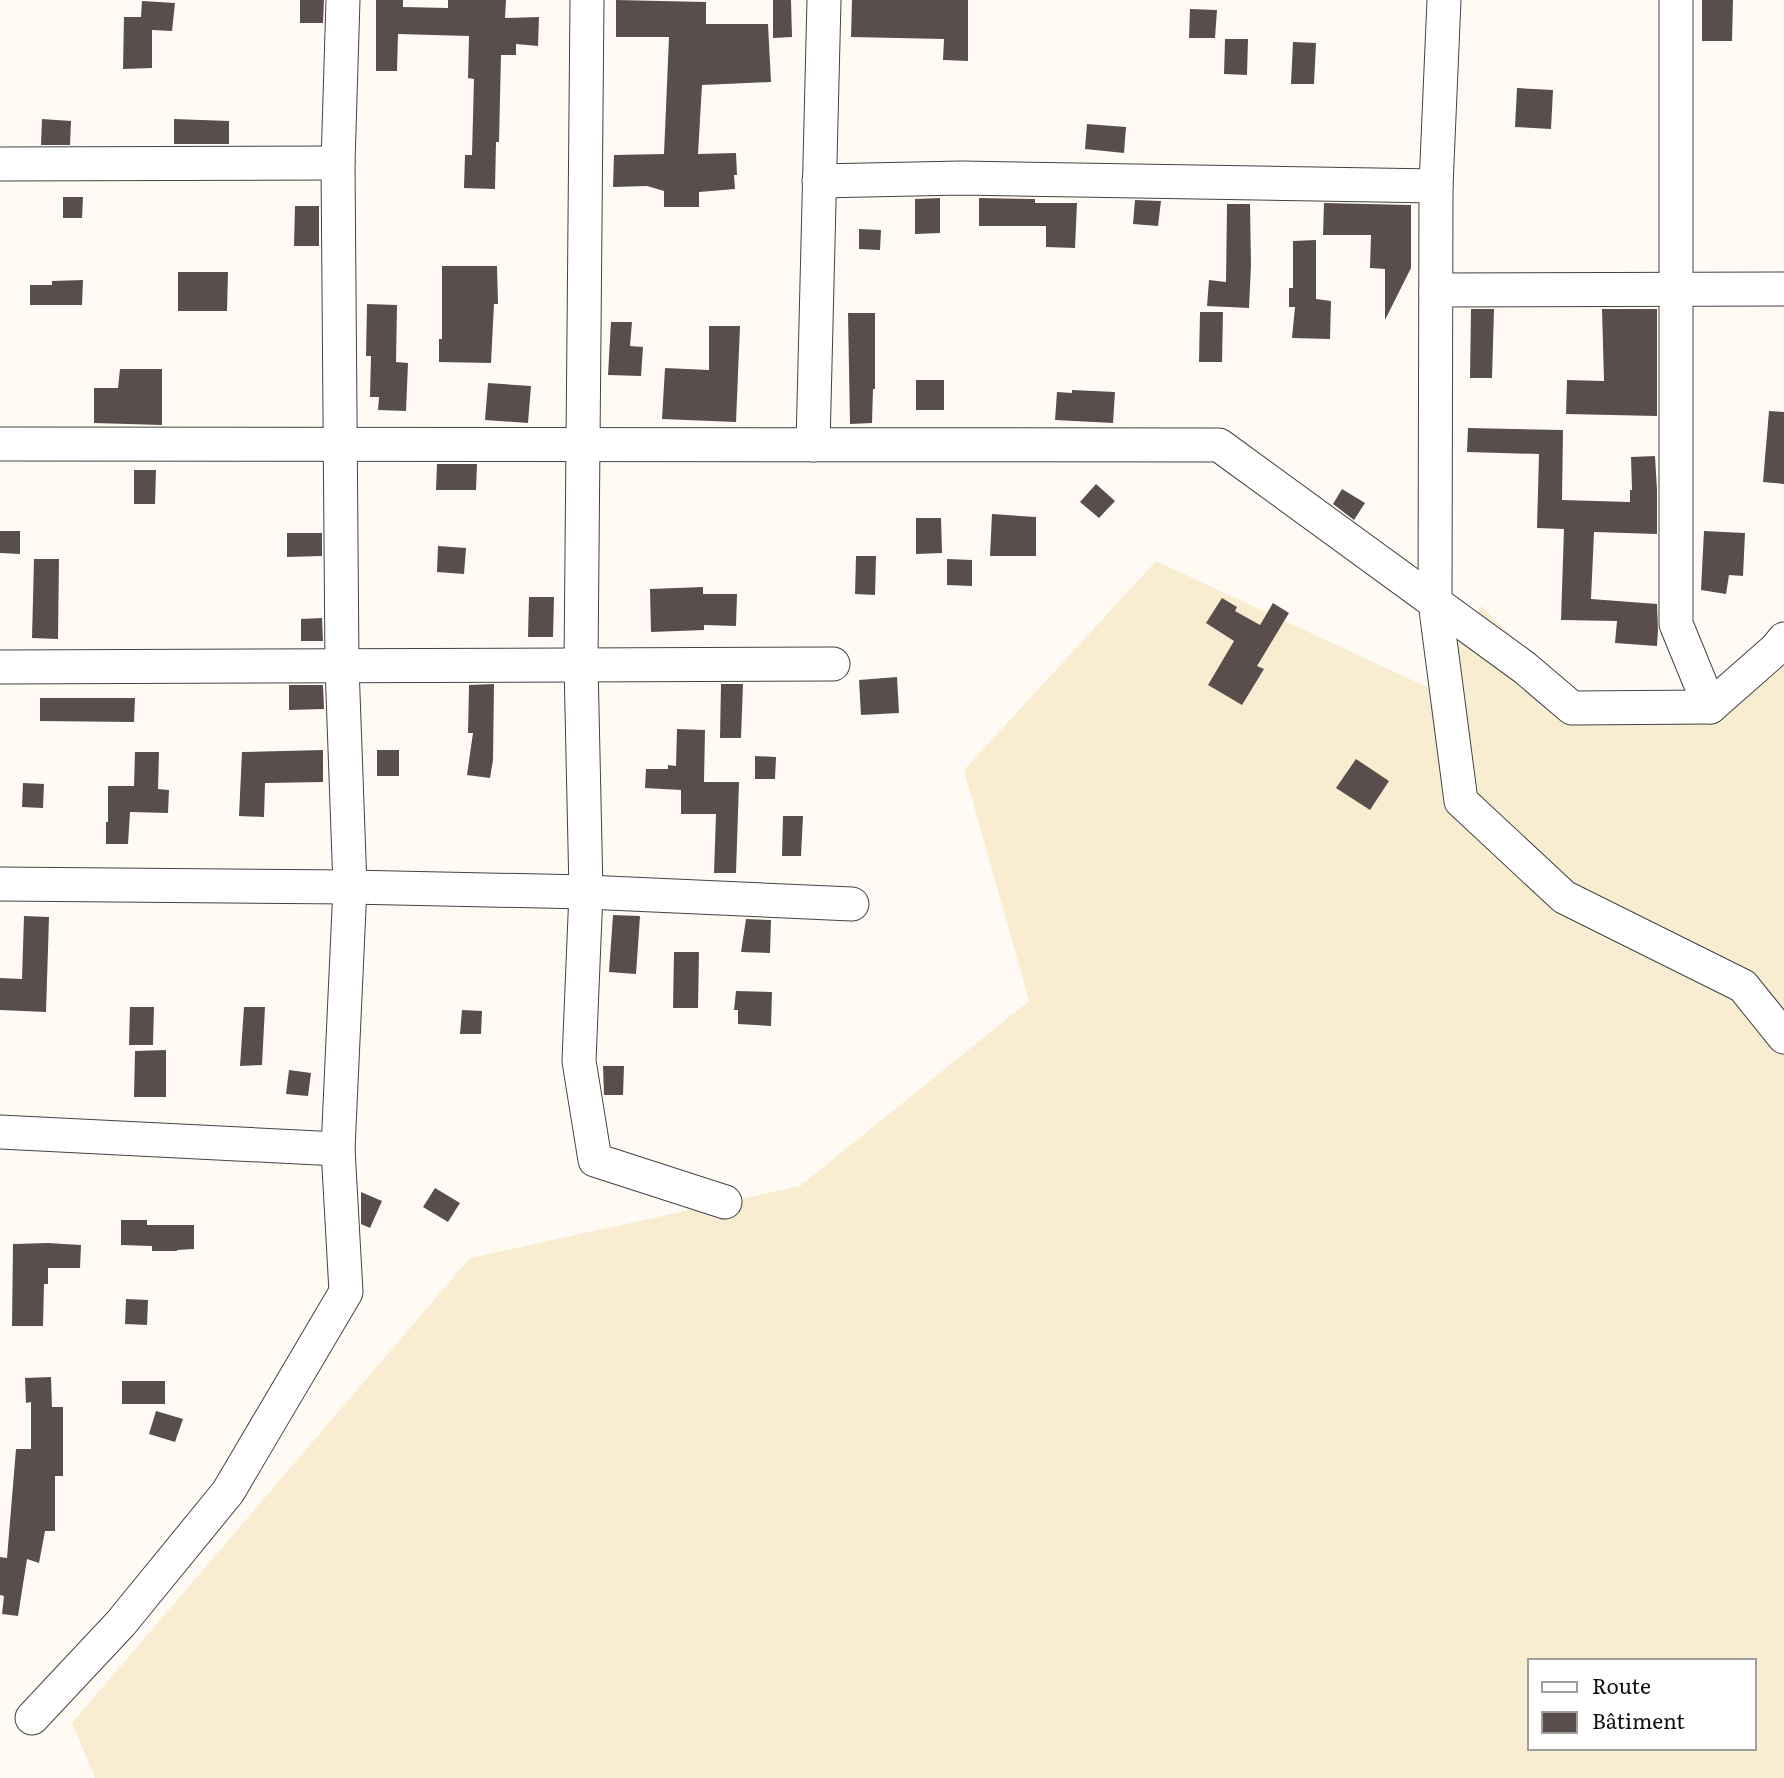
<svg xmlns="http://www.w3.org/2000/svg" width="1784" height="1778" font-family="Literata,serif">
<style>
.farmland{fill:#f8edd1;fill-rule:evenodd}
.building{fill:#5a4e4c}
.lines{fill:none;stroke-linecap:round;stroke-linejoin:round}
.minor-casing{stroke:#434343;stroke-width:35}
.minor{stroke:#fff;stroke-width:33}
</style>
<rect width="100%" height="100%" fill="#fffbf4"/>
<path class="farmland" d="M 1156,561 L 1431,689 L 1481,606 L 1592,712 L 1749,684 L 1784,646 L 1784,1778 L 95,1778 L 72,1723 L 470,1258 L 800,1186 L 1029,1001 L 964,770 ZM 1530,1661 L 1754,1661 L 1754,1748 L 1530,1748 Z"/>
<g class="building">
<path d="M 300,0 L 324,0 L 323,23 L 300,23 Z"/>
<path d="M 376,0 L 403,0 L 403,7 L 448,8 L 448,0 L 506,0 L 505,18 L 539,17 L 538,46 L 516,44 L 516,55 L 501,55 L 499,142 L 496,142 L 495,189 L 464,188 L 465,155 L 472,155 L 474,79 L 468,78 L 469,36 L 398,34 L 397,71 L 376,71 Z"/>
<path d="M 616,0 L 706,2 L 706,24 L 768,24 L 771,82 L 702,85 L 698,154 L 736,153 L 737,175 L 734,175 L 735,189 L 699,192 L 699,207 L 664,207 L 664,191 L 647,186 L 613,187 L 614,155 L 664,154 L 669,37 L 616,37 Z"/>
<path d="M 773,0 L 791,0 L 792,37 L 773,38 Z"/>
<path d="M 852,0 L 968,0 L 968,61 L 943,60 L 944,39 L 851,37 Z"/>
<path d="M 1702,0 L 1733,0 L 1732,41 L 1702,41 Z"/>
<path d="M 142,1 L 175,3 L 172,31 L 152,30 L 152,68 L 123,69 L 124,17 L 141,17 Z"/>
<path d="M 1190,9 L 1217,10 L 1215,38 L 1189,38 Z"/>
<path d="M 1225,39 L 1248,39 L 1247,75 L 1224,74 Z"/>
<path d="M 1293,42 L 1316,43 L 1314,84 L 1291,84 Z"/>
<path d="M 1517,88 L 1553,90 L 1551,129 L 1515,127 Z"/>
<path d="M 42,119 L 71,121 L 70,145 L 41,145 Z"/>
<path d="M 174,119 L 229,121 L 229,144 L 174,144 Z"/>
<path d="M 1087,124 L 1126,127 L 1124,153 L 1085,149 Z"/>
<path d="M 63,197 L 83,197 L 82,218 L 63,218 Z"/>
<path d="M 940,198 L 940,233 L 915,234 L 915,199 Z"/>
<path d="M 979,198 L 1035,199 L 1035,203 L 1077,203 L 1075,248 L 1046,247 L 1046,226 L 979,226 Z"/>
<path d="M 1135,200 L 1161,201 L 1158,226 L 1133,224 Z"/>
<path d="M 1324,203 L 1411,205 L 1411,268 L 1385,320 L 1385,269 L 1370,268 L 1371,235 L 1323,235 Z"/>
<path d="M 1227,204 L 1250,204 L 1251,265 L 1249,308 L 1207,306 L 1209,280 L 1226,282 Z"/>
<path d="M 295,206 L 319,206 L 319,246 L 294,246 Z"/>
<path d="M 859,229 L 881,230 L 880,250 L 859,249 Z"/>
<path d="M 1316,240 L 1316,299 L 1331,301 L 1330,339 L 1292,338 L 1295,307 L 1289,307 L 1289,288 L 1293,288 L 1293,241 Z"/>
<path d="M 442,266 L 497,266 L 498,304 L 494,304 L 491,363 L 439,362 L 439,339 L 442,339 Z"/>
<path d="M 178,272 L 228,272 L 227,311 L 178,311 Z"/>
<path d="M 83,280 L 82,305 L 30,305 L 30,285 L 52,285 L 52,281 Z"/>
<path d="M 367,304 L 397,305 L 396,362 L 408,363 L 406,411 L 378,410 L 379,397 L 370,397 L 371,356 L 366,356 Z"/>
<path d="M 1471,309 L 1494,309 L 1492,378 L 1470,378 Z"/>
<path d="M 1602,309 L 1657,309 L 1657,416 L 1566,414 L 1567,380 L 1604,381 Z"/>
<path d="M 1200,312 L 1223,312 L 1222,362 L 1199,362 Z"/>
<path d="M 848,313 L 875,313 L 875,389 L 873,389 L 872,423 L 850,424 Z"/>
<path d="M 611,322 L 632,322 L 630,346 L 643,347 L 641,376 L 608,375 Z"/>
<path d="M 709,326 L 740,326 L 736,422 L 662,419 L 665,368 L 709,370 Z"/>
<path d="M 120,369 L 162,369 L 162,425 L 94,423 L 94,388 L 118,388 Z"/>
<rect x="916" y="380" width="28" height="30"/>
<path d="M 488,383 L 531,386 L 528,423 L 485,420 Z"/>
<path d="M 1072,390 L 1115,392 L 1113,423 L 1055,420 L 1057,392 L 1072,393 Z"/>
<path d="M 1769,411 L 1784,412 L 1784,484 L 1763,482 Z"/>
<path d="M 1468,428 L 1563,430 L 1562,500 L 1630,502 L 1630,490 L 1632,490 L 1631,457 L 1655,456 L 1657,490 L 1657,534 L 1594,532 L 1591,599 L 1657,604 L 1658,630 L 1657,646 L 1615,643 L 1617,621 L 1561,620 L 1564,529 L 1537,528 L 1539,454 L 1467,452 Z"/>
<path d="M 437,464 L 477,464 L 476,490 L 436,490 Z"/>
<path d="M 134,470 L 156,470 L 155,504 L 134,504 Z"/>
<path d="M 1096,484 L 1115,501 L 1099,518 L 1080,502 Z"/>
<path d="M 1342,489 L 1365,503 L 1354,520 L 1333,504 Z"/>
<path d="M 992,514 L 1036,517 L 1036,556 L 990,556 Z"/>
<path d="M 916,518 L 941,518 L 942,553 L 916,554 Z"/>
<path d="M 0,531 L 20,531 L 20,554 L 0,553 Z"/>
<path d="M 1704,531 L 1745,533 L 1743,576 L 1729,575 L 1726,594 L 1701,590 Z"/>
<path d="M 287,533 L 322,533 L 322,556 L 287,557 Z"/>
<path d="M 438,546 L 466,548 L 464,574 L 437,572 Z"/>
<path d="M 856,556 L 876,556 L 875,595 L 855,594 Z"/>
<path d="M 34,559 L 59,559 L 58,639 L 32,638 Z"/>
<path d="M 947,559 L 972,560 L 972,586 L 947,585 Z"/>
<path d="M 703,587 L 703,594 L 737,594 L 736,626 L 704,625 L 704,630 L 651,632 L 650,589 Z"/>
<path d="M 529,597 L 554,597 L 553,637 L 528,637 Z"/>
<path d="M 1222,598 L 1237,607 L 1235,611 L 1260,625 L 1273,603 L 1289,613 L 1257,666 L 1264,669 L 1242,705 L 1208,685 L 1234,641 L 1206,623 Z"/>
<path d="M 322,618 L 323,641 L 301,641 L 301,619 Z"/>
<path d="M 897,677 L 899,713 L 861,715 L 859,680 Z"/>
<path d="M 494,684 L 493,760 L 490,778 L 467,775 L 473,733 L 468,733 L 469,685 Z"/>
<path d="M 721,684 L 743,684 L 741,738 L 720,738 Z"/>
<path d="M 289,685 L 323,685 L 324,709 L 289,710 Z"/>
<path d="M 40,698 L 135,698 L 134,722 L 40,721 Z"/>
<path d="M 677,729 L 705,730 L 704,782 L 739,782 L 736,873 L 714,873 L 716,814 L 681,814 L 681,790 L 645,788 L 646,769 L 668,769 L 668,765 L 676,766 Z"/>
<path d="M 323,750 L 323,782 L 265,783 L 264,817 L 239,816 L 242,752 Z"/>
<rect x="377" y="750" width="22" height="26"/>
<path d="M 135,752 L 159,752 L 158,789 L 169,790 L 168,813 L 130,812 L 128,844 L 106,844 L 106,822 L 108,822 L 108,786 L 134,786 Z"/>
<path d="M 755,756 L 776,757 L 775,779 L 755,779 Z"/>
<path d="M 1356,759 L 1389,781 L 1370,810 L 1336,788 Z"/>
<path d="M 23,783 L 44,784 L 43,808 L 22,807 Z"/>
<path d="M 783,816 L 803,816 L 801,856 L 782,856 Z"/>
<path d="M 613,915 L 640,916 L 636,974 L 609,972 Z"/>
<path d="M 24,916 L 49,917 L 46,1012 L 0,1010 L 0,978 L 22,979 Z"/>
<path d="M 746,919 L 771,920 L 770,953 L 741,952 Z"/>
<path d="M 674,952 L 699,952 L 698,1008 L 673,1008 Z"/>
<path d="M 736,991 L 772,992 L 771,1026 L 738,1024 L 738,1010 L 734,1010 Z"/>
<path d="M 130,1007 L 154,1007 L 153,1045 L 129,1045 Z"/>
<path d="M 244,1007 L 265,1007 L 262,1065 L 240,1066 Z"/>
<path d="M 462,1010 L 482,1011 L 481,1034 L 460,1034 Z"/>
<path d="M 166,1050 L 166,1097 L 134,1097 L 135,1051 Z"/>
<path d="M 603,1066 L 624,1066 L 623,1095 L 604,1095 Z"/>
<path d="M 289,1070 L 311,1073 L 308,1096 L 286,1094 Z"/>
<path d="M 435,1188 L 460,1203 L 448,1222 L 423,1207 Z"/>
<path d="M 361,1192 L 382,1201 L 370,1228 L 361,1224 Z"/>
<path d="M 121,1220 L 147,1220 L 147,1225 L 194,1225 L 194,1249 L 177,1250 L 177,1251 L 152,1251 L 152,1246 L 121,1245 Z"/>
<path d="M 48,1243 L 81,1245 L 80,1268 L 48,1268 L 48,1284 L 44,1284 L 43,1326 L 12,1326 L 13,1244 Z"/>
<path d="M 126,1299 L 148,1300 L 147,1325 L 125,1324 Z"/>
<path d="M 51,1377 L 52,1407 L 63,1407 L 63,1476 L 55,1476 L 55,1531 L 45,1531 L 39,1563 L 27,1559 L 18,1616 L 2,1614 L 4,1596 L 0,1595 L 0,1557 L 7,1558 L 16,1449 L 31,1449 L 31,1402 L 26,1403 L 25,1378 Z"/>
<rect x="122" y="1381" width="43" height="23"/>
<path d="M 156,1411 L 183,1419 L 175,1442 L 149,1434 Z"/>
</g>
<g class="lines">
<g class="minor-casing">
<g id="minor">
<path d="M 587,0 L 581,664 L 586,892 L 579,1061 L 595,1160 L 725,1202"/>
<path d="M 1444,0 L 1436,186 L 1435,602 L 1461,801 L 1564,897 L 1743,986 L 1784,1037"/>
<path d="M 1676,0 L 1676,624 L 1710,707"/>
<path d="M 0,164 L 338,163"/>
<path d="M 819,181 L 961,178 L 1436,186"/>
<path d="M 1436,290 L 1784,289"/>
<path d="M 0,444 L 1219,445 L 1525,668 L 1572,708 L 1710,707 L 1776,649 L 1784,639"/>
<path d="M 813,445 L 824,0"/>
<path d="M 0,667 L 833,664"/>
<path d="M 0,884 L 350,887 L 586,892 L 852,904"/>
<path d="M 0,1132 L 338,1149"/>
<path d="M 32,1718 L 121,1623 L 228,1492 L 346,1292 L 338,1149 L 350,887 L 342,666 L 338,163 L 343,0"/>
</g>
</g>
<use href="#minor" class="minor"/>
</g>
<rect x="1528" y="1659" width="228" height="91" fill="#ffffff" stroke="#9f9f9f" stroke-width="2"/>
<rect x="1542" y="1682" width="35" height="10" fill="#ffffff" stroke="#9f9f9f" stroke-width="2"/>
<text x="1592" y="1694" font-size="21" fill="#101010">Route</text>
<rect x="1542" y="1712" width="35" height="21" fill="#5a4e4c" stroke="#9f9f9f" stroke-width="2"/>
<text x="1592" y="1729" font-size="21" fill="#101010">Bâtiment</text>
</svg>
